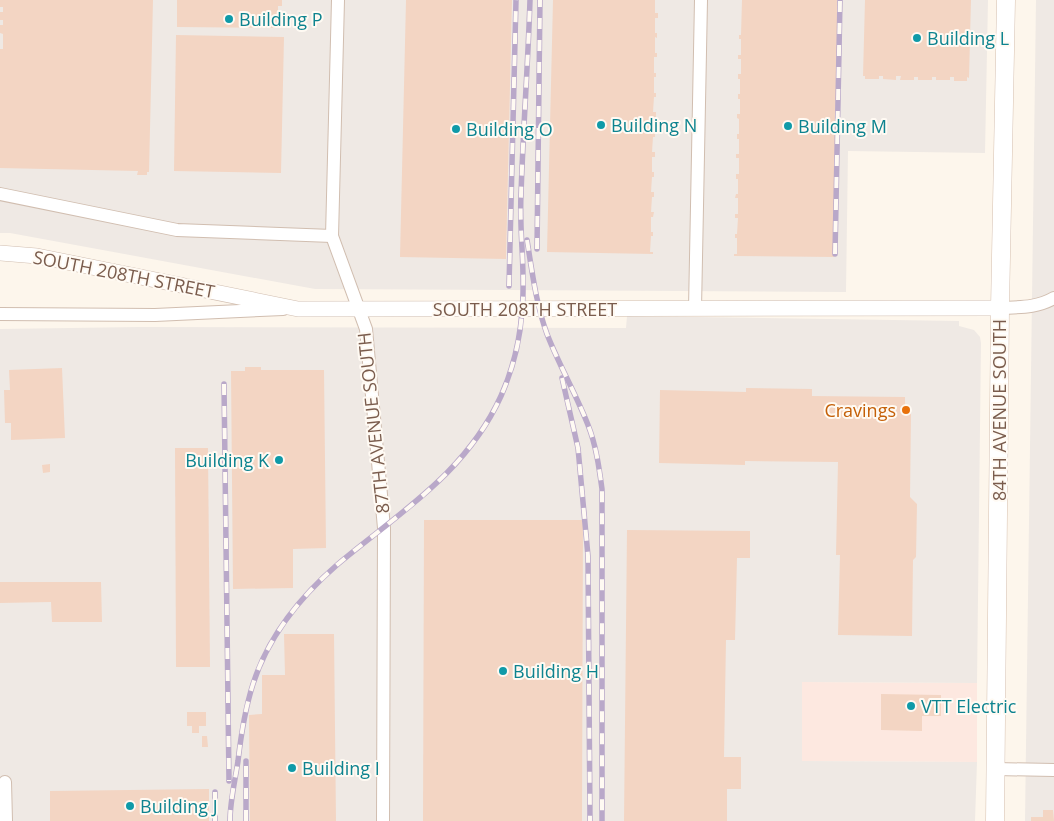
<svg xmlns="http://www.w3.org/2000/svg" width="1054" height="821" font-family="'Open Sans',sans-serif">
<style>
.commercial{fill:#fde8e0}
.industrial{fill:#efe9e4}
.building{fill:#f3d5c3}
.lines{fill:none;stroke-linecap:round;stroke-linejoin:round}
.minor-casing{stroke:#d1beb0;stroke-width:14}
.tertiary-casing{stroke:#d1beb0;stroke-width:16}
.secondary-casing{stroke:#d6c0b0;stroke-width:19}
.minor{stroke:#fff;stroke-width:12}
.tertiary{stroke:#fff;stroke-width:15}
.secondary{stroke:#fff;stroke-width:18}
.rail-casing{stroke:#b9a8c9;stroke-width:5.5}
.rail{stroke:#fffaf3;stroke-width:4;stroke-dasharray:11;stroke-linecap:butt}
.culture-dot{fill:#0f9aa8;stroke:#fffaf3;stroke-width:2}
.food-dot{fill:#e8710a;stroke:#fffaf3;stroke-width:2}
.labels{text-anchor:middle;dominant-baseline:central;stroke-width:4;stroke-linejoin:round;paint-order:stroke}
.culture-label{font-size:18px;fill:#0d838f;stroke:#fffaf3;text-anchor:start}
.street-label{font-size:18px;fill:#7a5c4d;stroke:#fffaf3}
.food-label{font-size:18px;fill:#c56008;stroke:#fffaf3;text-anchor:end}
</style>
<rect width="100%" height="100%" fill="#fdf6ec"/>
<path class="commercial" d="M 802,682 L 977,683 L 977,762 L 802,761 Z"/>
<g class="industrial">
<path d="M 0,0 L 988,0 L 985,153 L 848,151 L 846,292 L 315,289 L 10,233 L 0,233 Z"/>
<path d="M 1036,0 L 1054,0 L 1054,821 L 1025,821 Z"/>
<path d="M 627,316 L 959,321 L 959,326 L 974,330 L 980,337 L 981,343 L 977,683 L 802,682 L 802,761 L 977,762 L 975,821 L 0,821 L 0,329 L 140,327 L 626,328 Z"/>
</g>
<g class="building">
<path d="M 0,0 L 153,0 L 149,172 L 147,172 L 147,175 L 137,175 L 138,171 L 0,168 L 0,49 L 3,49 L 3,34 L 0,33 L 0,25 L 3,25 L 3,20 L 0,20 L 0,12 L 3,12 L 3,7 L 0,7 Z"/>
<path d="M 177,0 L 282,0 L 282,6 L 278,6 L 278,12 L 281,12 L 281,26 L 277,26 L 277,28 L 177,27 Z"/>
<path d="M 406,0 L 512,0 L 506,259 L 400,257 Z"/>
<path d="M 553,0 L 655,0 L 655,13 L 658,13 L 658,18 L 655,18 L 655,33 L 657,33 L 657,38 L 655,37 L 655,53 L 657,53 L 657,57 L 654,57 L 654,73 L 656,73 L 656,77 L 654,77 L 654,93 L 656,93 L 656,97 L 654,97 L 653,112 L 656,112 L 656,117 L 653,117 L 653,133 L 655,133 L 655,137 L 653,137 L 652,152 L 655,152 L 655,157 L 652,157 L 652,172 L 654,172 L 654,177 L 652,177 L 651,192 L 654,192 L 654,197 L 652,197 L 651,212 L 654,212 L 653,217 L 651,217 L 651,232 L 653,232 L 653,236 L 651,236 L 650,252 L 653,252 L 653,254 L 547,252 Z"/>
<path d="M 742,0 L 837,0 L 838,19 L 834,257 L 734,256 L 734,254 L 737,254 L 737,238 L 735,238 L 735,234 L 737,234 L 738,218 L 735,218 L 735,214 L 738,214 L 738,198 L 735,198 L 736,194 L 738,194 L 738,179 L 736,179 L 736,174 L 739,174 L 739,158 L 736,158 L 736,154 L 739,154 L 739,139 L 737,139 L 737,134 L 739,134 L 739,119 L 737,118 L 737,114 L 740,114 L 740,99 L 738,99 L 738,94 L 740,94 L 740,79 L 738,79 L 738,74 L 741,74 L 741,59 L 738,59 L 738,55 L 741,55 L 741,39 L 739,39 L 739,35 L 741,35 Z"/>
<path d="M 865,0 L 971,0 L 969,78 L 967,77 L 967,81 L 954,81 L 954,77 L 950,77 L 950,80 L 936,80 L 936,77 L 932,77 L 932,80 L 918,80 L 918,77 L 914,77 L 914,80 L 900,80 L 901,76 L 896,76 L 896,80 L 883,79 L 883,76 L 879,76 L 879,79 L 865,79 L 865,76 L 863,76 Z"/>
<path d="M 176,35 L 284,37 L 281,173 L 174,171 Z"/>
<path d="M 245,367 L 261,367 L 261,370 L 324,370 L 326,548 L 293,549 L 293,588 L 233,589 L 231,371 L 245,371 Z"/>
<path d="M 62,368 L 65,438 L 11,440 L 11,423 L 5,423 L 4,390 L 10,390 L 9,370 Z"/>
<path d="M 746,388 L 812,389 L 812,396 L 905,397 L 905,408 L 911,414 L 910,497 L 917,504 L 916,557 L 913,560 L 912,636 L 838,635 L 840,555 L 836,555 L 838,462 L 745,461 L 745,465 L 659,463 L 660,390 L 746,392 Z"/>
<path d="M 175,448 L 208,448 L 210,667 L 176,667 Z"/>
<path d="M 50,464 L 50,472 L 43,473 L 42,465 Z"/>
<path d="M 424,520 L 583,520 L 582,821 L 423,821 Z"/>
<path d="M 627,530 L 750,531 L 750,558 L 737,558 L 735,640 L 726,640 L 724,757 L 741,757 L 741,789 L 727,789 L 727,821 L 624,821 Z"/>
<path d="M 0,582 L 101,582 L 102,622 L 52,622 L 51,602 L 0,603 Z"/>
<path d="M 284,634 L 334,634 L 336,821 L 250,821 L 249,715 L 262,714 L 262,675 L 285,675 Z"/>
<path d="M 881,694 L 941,695 L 941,716 L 922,716 L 922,731 L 881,730 Z"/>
<path d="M 187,712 L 206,712 L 206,726 L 199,726 L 199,733 L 192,733 L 192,726 L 187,726 Z"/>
<path d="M 202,736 L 207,736 L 208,747 L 202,747 Z"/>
<path d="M 209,789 L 209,821 L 50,821 L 50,791 Z"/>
<path d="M 1043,810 L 1053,810 L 1054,821 L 1031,821 L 1031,817 L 1043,817 Z"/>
</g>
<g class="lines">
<g class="minor-casing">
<g id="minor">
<path d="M 338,0 L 332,236 L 366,329 L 384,528 L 383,821"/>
<path d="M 0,194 L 177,230 L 332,236"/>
<path d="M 1000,308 C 1019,307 1037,308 1054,298"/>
<path d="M 695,309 L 701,0"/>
<path d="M 0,314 L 155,315 L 283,309"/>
<path d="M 996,769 L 1054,770"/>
<path d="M 5,782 L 6,821"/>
</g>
</g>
<g class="tertiary-casing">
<path id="tertiary" d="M 0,253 L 37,256 L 298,309 L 1000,308"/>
</g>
<g class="secondary-casing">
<path id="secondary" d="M 995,821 L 1000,308 L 1006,0"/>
</g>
<use href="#minor" class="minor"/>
<use href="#tertiary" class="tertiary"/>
<use href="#secondary" class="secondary"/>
<g class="rail-casing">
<g id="rail">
<path d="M 527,240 C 532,271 536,304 547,334 C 559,365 576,394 588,425 C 596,445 599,467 602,489 L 602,821"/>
<path d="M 537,249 L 540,0"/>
<path d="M 835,254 L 840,0"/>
<path d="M 509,286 L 516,0"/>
<path d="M 562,378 L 578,448 L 588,556 L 590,821"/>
<path d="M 224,384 L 229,781"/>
<path d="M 215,792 L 215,821"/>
<path d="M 230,821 C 230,801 235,781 238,761 C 241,735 245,709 253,684 C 268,637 301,596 338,564 C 400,512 466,473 501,396 C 513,369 520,340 522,311 C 526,273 519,233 521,195 C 523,130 528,65 530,0"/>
<path d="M 246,821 L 246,761"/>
</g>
</g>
<use href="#rail" class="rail"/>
</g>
<g class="culture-dot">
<circle cx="229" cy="19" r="5"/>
<circle cx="917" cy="38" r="5"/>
<circle cx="601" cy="125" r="5"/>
<circle cx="788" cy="126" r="5"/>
<circle cx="456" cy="129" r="5"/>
<circle cx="279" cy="460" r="5"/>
<circle cx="503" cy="671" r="5"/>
<circle cx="911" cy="706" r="5"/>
<circle cx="292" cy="768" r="5"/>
<circle cx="130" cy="806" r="5"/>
</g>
<circle class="food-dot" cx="906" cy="410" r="5"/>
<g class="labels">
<g class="culture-label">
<text x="239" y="19">Building P</text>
<text x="927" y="38">Building L</text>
<text x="611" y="125">Building N</text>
<text x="798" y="126">Building M</text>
<text x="466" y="129">Building O</text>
<text x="269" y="460" text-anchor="end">Building K</text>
<text x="513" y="671">Building H</text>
<text x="921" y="706">VTT Electric</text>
<text x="302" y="768">Building I</text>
<text x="140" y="806">Building J</text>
</g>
<g class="street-label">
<text transform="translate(124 274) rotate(11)">SOUTH 208TH STREET</text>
<text x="525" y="309">SOUTH 208TH STREET</text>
<text transform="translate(999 410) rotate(-90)">84TH AVENUE SOUTH</text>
<text transform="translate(373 423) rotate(-96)">87TH AVENUE SOUTH</text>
</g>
<g class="food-label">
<text x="896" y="410">Cravings</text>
</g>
</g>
</svg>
